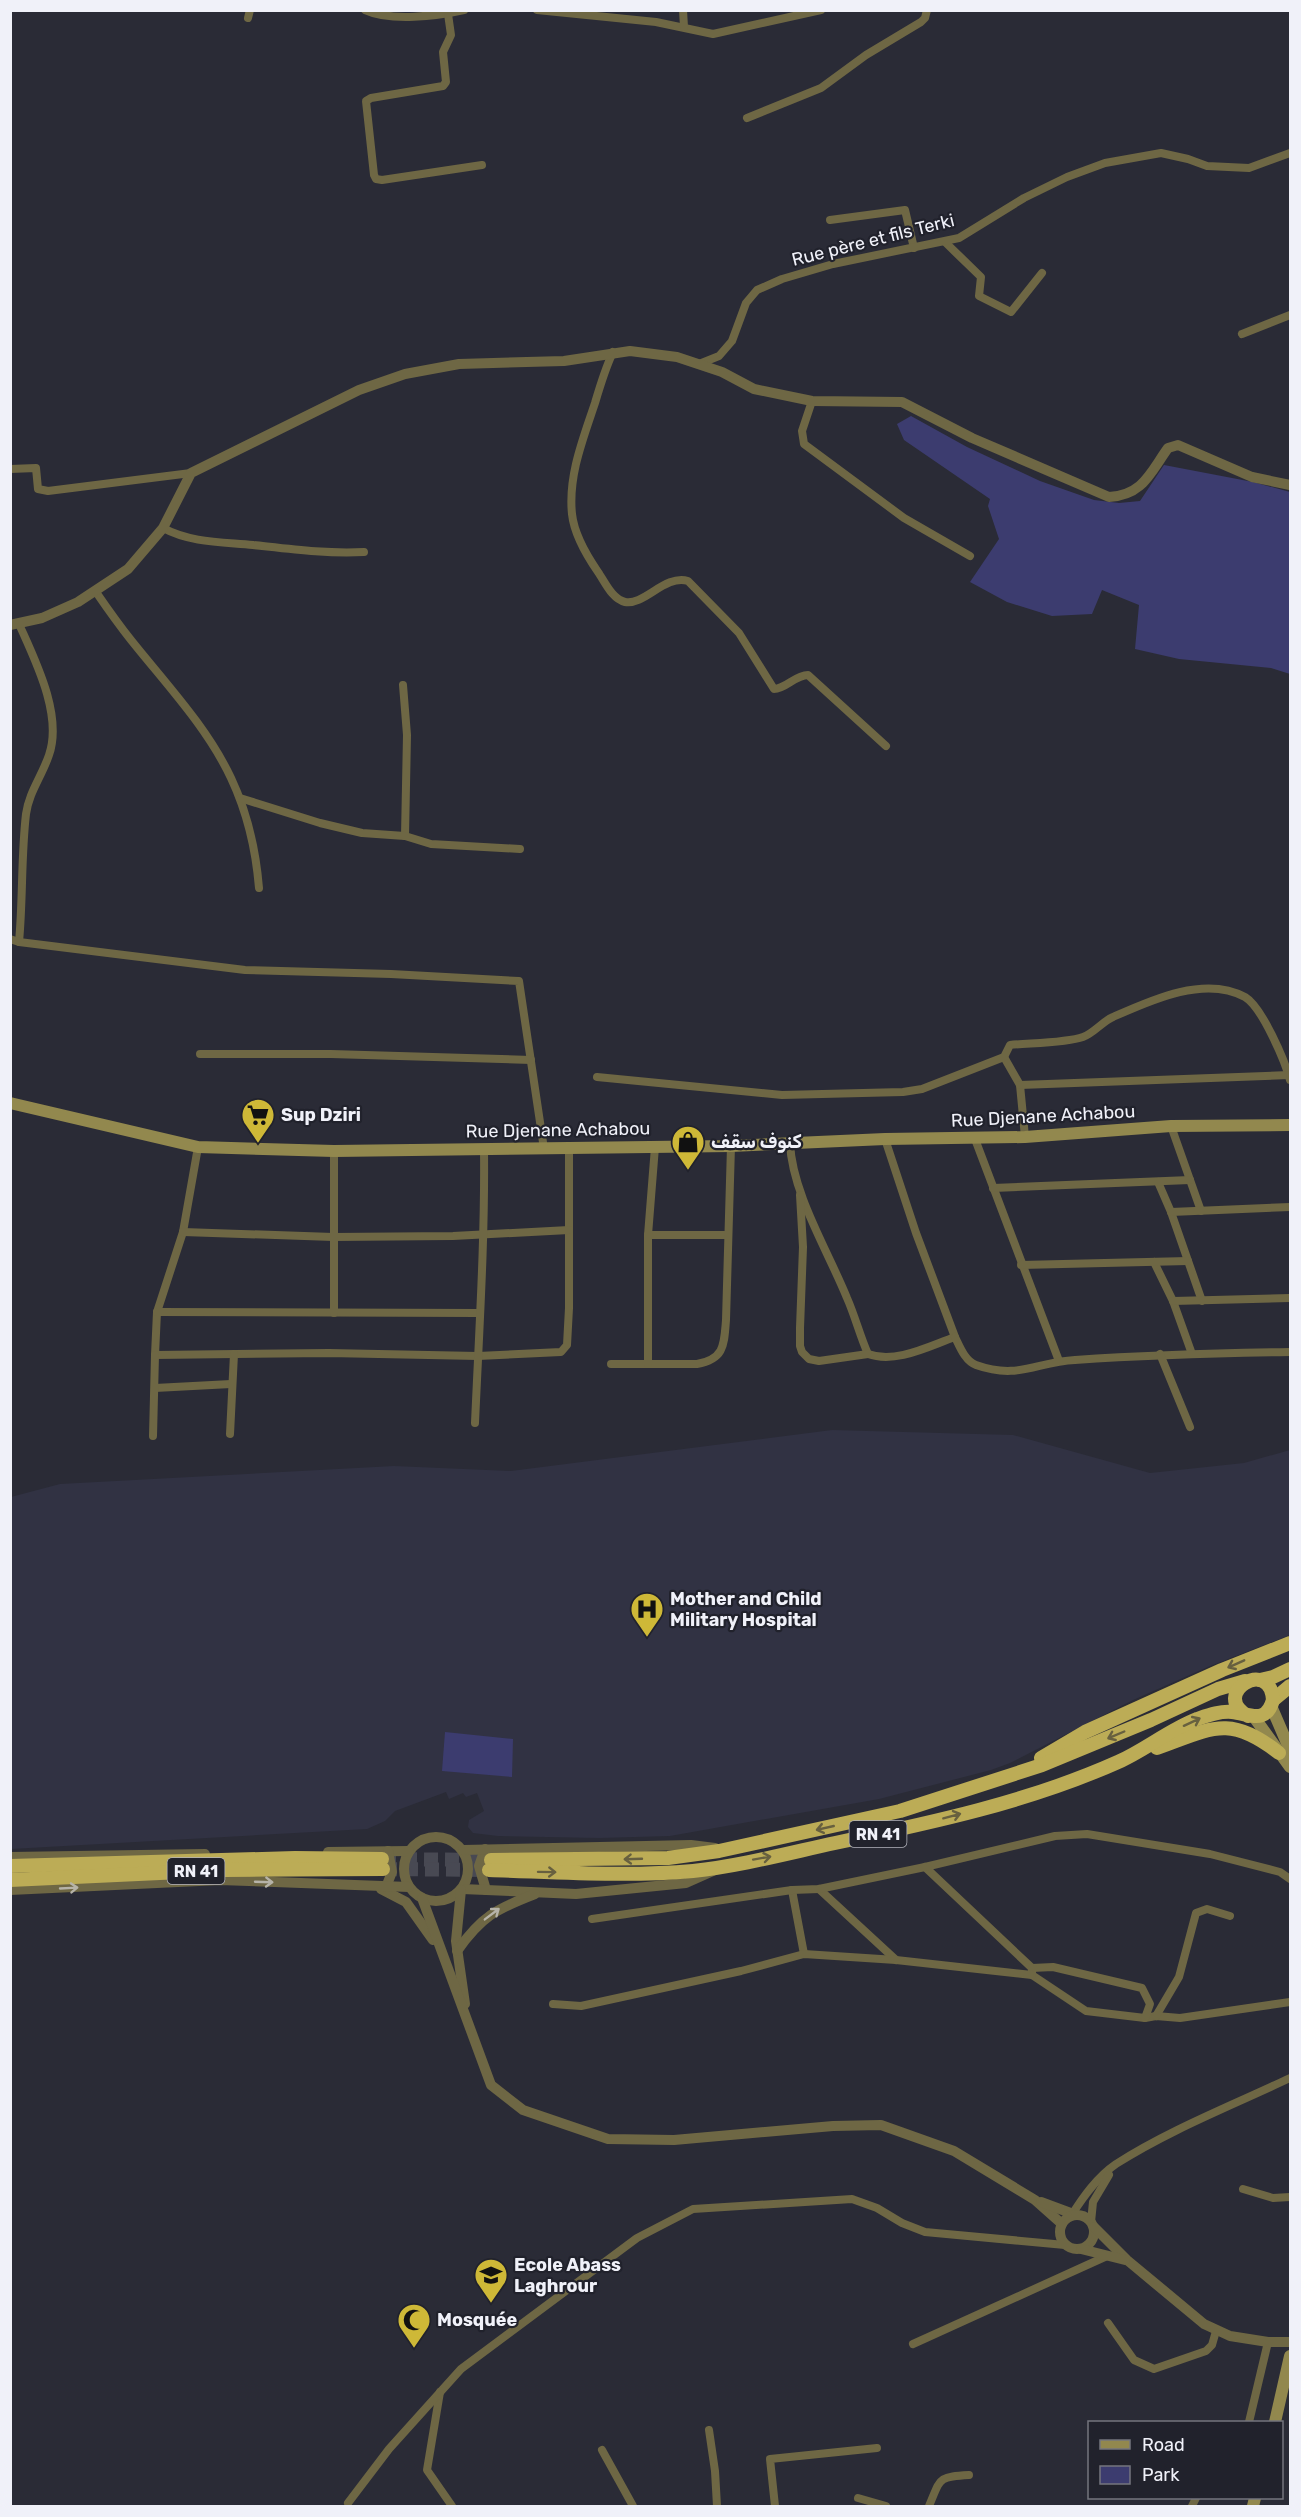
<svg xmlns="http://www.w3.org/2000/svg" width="1301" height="2517" font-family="Rubik,Cairo,sans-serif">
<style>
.built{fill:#313243}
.green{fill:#3c3c6f}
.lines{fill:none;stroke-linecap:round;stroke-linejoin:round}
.trunk-tunnel{stroke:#484953;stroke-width:14;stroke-dasharray:14 7;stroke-linecap:butt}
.minor{stroke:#6e6744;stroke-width:8}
.tertiary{stroke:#6e6744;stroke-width:10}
.secondary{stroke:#92884e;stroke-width:12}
.trunk{stroke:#bcac56;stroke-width:14}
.oneway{stroke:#67603f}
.oneway2{stroke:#b6b3a8}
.labels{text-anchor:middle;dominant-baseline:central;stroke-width:4.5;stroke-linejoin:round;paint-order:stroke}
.shield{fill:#21222c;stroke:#b2b3bc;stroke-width:1.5}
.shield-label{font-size:16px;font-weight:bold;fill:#f0f1f9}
.street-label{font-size:18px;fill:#f0f1f9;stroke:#21222c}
.poi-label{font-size:18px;font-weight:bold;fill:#f0f1f9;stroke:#21222c;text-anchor:start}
</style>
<rect width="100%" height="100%" fill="#2a2b36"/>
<path class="built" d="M 832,1430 L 1013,1435 L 1150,1473 L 1244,1463 L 1290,1450 L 1290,1635 L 1210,1666 L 1133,1700 L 1010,1763 L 991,1770 L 879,1799 L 670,1836 L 599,1838 L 498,1836 L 473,1833 L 468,1827 L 469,1820 L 484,1811 L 477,1793 L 466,1797 L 463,1793 L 449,1799 L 446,1792 L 395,1811 L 385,1821 L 367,1829 L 11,1849 L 11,1497 L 60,1484 L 394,1466 L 511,1471 Z"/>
<g class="green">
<path d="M 911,416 L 967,447 L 1040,481 L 1094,500 L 1119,503 L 1140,501 L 1164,465 L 1253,482 L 1290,492 L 1290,674 L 1271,668 L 1179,659 L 1135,649 L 1139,605 L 1102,590 L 1092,614 L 1052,616 L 1007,602 L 970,582 L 999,539 L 988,506 L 990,499 L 904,440 L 897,424 Z"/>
<path d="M 445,1732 L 513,1739 L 512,1777 L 442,1771 Z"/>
</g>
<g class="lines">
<g class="trunk-tunnel">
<path d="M 382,1859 L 491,1860"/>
<path d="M 383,1869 L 489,1870"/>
</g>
<g class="minor">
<path d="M 365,10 C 391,22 437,16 464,10"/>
<path d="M 537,10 L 656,22 L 713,34 L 821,10"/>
<path d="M 683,10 L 684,27"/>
<path d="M 448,14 L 451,35 L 443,52 L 446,82 L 443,86 L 371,98 L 366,101 L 374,175 L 376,179 L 382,180 L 482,165"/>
<path d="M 248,18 L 250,10"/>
<path d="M 747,118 L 821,88 L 866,55 L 921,22 L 925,18 L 927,10"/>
<path d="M 830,220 L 905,210 L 914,248"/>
<path d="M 945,242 L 981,277 L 979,296 L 1011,312 L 1042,273"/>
<path d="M 1242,334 L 1290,315"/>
<path d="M 613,352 C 605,369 600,386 595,403 C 583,439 568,476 572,514 C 574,533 587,556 598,572 C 605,582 612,599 625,602 C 644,606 665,574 688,581 L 739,633 L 774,689 C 786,689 795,675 808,675 L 886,746"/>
<path d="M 699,364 L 719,356 L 732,341 L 746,303 L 757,290 L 782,279 L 833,264 L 959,238 L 1024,198 L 1067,177 L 1105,163 L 1161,153 L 1188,159 L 1207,166 L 1249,168 L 1290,153"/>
<path d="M 812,401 L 802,431 L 804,444 L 904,518 L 970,556"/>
<path d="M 10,469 L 36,468 L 38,489 L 48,491 L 191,473"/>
<path d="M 163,528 C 191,543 223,542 253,545 C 290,549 327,554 364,552"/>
<path d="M 96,592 C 107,608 119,625 131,640 C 166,684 207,727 231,778 C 247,812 256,851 259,888"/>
<path d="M 19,624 C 35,660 63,715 49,755 C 42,776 29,792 26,814 C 21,857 23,900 19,942"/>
<path d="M 403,685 L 407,735 L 405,836"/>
<path d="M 240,798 L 320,823 L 362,833 L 405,836 L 431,844 L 520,849"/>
<path d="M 10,939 L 19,942 L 245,970 L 391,974 L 519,981 L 544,1149"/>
<path d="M 200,1054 L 331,1054 L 531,1060"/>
<path d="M 1004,1057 L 1020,1085 L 1025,1137"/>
<path d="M 597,1077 L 782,1095 L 903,1092 L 922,1089 L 1004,1057 L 1010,1045 C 1030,1043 1066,1043 1083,1037 C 1094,1033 1103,1021 1113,1017 C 1151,1000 1205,975 1245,997 C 1262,1007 1285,1061 1290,1080"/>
<path d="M 1020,1085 L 1289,1075"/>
<path d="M 1171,1126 L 1201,1211"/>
<path d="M 975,1139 L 1059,1361"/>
<path d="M 790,1143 C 792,1193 828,1251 847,1298 C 855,1316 860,1336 868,1354 C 896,1364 929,1346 955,1337 L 916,1233 L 885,1139"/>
<path d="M 198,1147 L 183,1232 L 157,1312 L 155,1355 L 329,1353 L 478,1356 L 561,1352 L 567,1345 L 569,1308 L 569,1149"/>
<path d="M 1158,1182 L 1171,1212 L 1202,1301"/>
<path d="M 993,1188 L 1190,1180"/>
<path d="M 800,1195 L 803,1247 L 800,1328 L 800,1346 L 802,1352 L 809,1359 L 819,1361 L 868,1354"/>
<path d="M 1171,1212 L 1290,1207"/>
<path d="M 183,1232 L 333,1237 L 453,1236 L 569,1230"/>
<path d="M 648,1235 L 728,1235"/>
<path d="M 1154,1262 L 1173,1301 L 1192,1354"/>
<path d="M 1021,1265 L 1188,1261"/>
<path d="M 1173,1301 L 1290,1298"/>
<path d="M 157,1312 L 479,1313"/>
<path d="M 334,1313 L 334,1151"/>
<path d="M 955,1337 C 960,1347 965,1361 976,1365 C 1018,1380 1036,1362 1075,1360 C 1147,1355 1218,1353 1290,1352"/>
<path d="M 1160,1354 L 1190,1427"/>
<path d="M 611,1364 L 697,1364 C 725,1359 724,1344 726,1320 L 731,1146"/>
<path d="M 648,1364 L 648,1235 L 655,1147"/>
<path d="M 155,1388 L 231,1384"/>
<path d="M 475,1423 C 479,1332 485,1241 484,1150"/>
<path d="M 230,1434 L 234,1354"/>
<path d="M 153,1436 L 155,1355"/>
<path d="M 925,1867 L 1032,1968 L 1032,1975 L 1086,2011 L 1145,2018 L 1156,2016 L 1180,2018 L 1290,2002"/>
<path d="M 819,1889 L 896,1960"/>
<path d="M 792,1890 L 804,1954"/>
<path d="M 592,1919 L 792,1890 L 819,1889 L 925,1867 L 1055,1836 L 1087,1834 L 1210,1854 L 1280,1872 L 1290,1879"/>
<path d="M 1032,1968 L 1053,1967 L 1142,1988 L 1150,2004 L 1145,2018"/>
<path d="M 553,2004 L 581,2006 L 741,1971 L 804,1954 L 896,1960 L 1032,1975"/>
<path d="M 1156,2016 L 1179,1977 L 1196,1913 L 1207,1909 L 1230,1916"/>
<path d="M 1243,2189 L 1273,2198 L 1290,2197"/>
<path d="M 1071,2216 C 1083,2197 1097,2177 1116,2164 C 1169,2130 1233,2105 1290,2078"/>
<path d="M 1091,2222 L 1093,2202 L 1109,2175"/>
<path d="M 1108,2323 L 1134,2360 L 1154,2369 L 1206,2351 L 1212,2345 L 1216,2331"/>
<path d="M 913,2344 L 1107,2256"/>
<path d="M 440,2392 L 427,2470 L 452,2506"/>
<path d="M 1249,2422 L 1268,2342"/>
<path d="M 709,2430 L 715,2471 L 717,2506"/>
<path d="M 602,2450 L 633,2506"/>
<path d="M 858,2498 L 886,2506"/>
<path d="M 348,2503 L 389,2449 L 461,2369 L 637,2238 L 693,2209 L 852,2199 L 877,2208 L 902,2223 L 925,2232 L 1065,2245"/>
<path d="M 775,2506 L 770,2459 L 877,2448"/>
<path d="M 929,2506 C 941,2478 937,2477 969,2475"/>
<path d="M 1192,2506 L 1196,2498"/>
</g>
<g class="tertiary">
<path d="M 10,625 L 42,618 L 78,602 L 128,569 L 163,528 L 191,473 L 359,390 L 405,374 L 459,364 L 564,361 L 630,351 L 677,357 L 722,372 L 754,389 L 812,401 L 902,402 L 972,438 L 1109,497 C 1143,495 1150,473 1168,448 L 1178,445 L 1252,477 L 1290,485"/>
<circle cx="436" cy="1869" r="32"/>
<path d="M 485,1849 L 479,1866 L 486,1890"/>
<path d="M 463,1850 L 691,1845 L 715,1848"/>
<path d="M 328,1852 L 409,1851"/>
<path d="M 10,1857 L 205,1854"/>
<path d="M 386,1887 L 392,1872 L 388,1851"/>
<path d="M 381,1889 L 406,1902 L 433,1940"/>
<path d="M 462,1889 L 576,1894 L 686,1883 L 713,1871"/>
<path d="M 10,1890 L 220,1880 L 409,1887"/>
<path d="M 461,1890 L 456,1941 L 465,2004"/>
<path d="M 422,1898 L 491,2085 L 523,2110 L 608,2139 L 674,2140 L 833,2126 L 881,2125 L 954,2151 L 1035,2200 L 1062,2224"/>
<path d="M 457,1951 C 482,1916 496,1909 535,1894"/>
<path d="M 1041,2202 L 1076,2215"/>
<circle cx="1077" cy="2232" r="17"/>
<path d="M 1094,2227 L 1127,2260 L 1204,2324 L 1230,2336 L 1268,2342 L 1290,2342"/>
<path d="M 1081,2249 L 1125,2260"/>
</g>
<g class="secondary">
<path d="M 10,1103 L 198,1147 L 334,1151 L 731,1146 L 885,1139 L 1025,1137 L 1171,1126 L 1290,1125"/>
<path d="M 1271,1706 L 1290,1750"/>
<path d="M 1254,1717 L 1290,1767"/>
<path d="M 1275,2422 L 1290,2356"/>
<path d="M 1253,2506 L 1255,2498"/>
</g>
<g class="trunk">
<path d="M 1260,1680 L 1273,1677 L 1290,1669"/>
<path d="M 1273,1700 L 1290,1686"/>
<path d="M 1157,1748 C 1212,1728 1229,1714 1279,1753"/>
<path d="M 1041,1758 L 1085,1732 L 1222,1670 L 1290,1643"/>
<path d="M 491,1860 L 668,1858 L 719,1851 L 900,1811 L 1042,1765 L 1151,1720 L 1218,1689 L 1245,1681"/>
<path d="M 10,1866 L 295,1858 L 382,1859"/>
<path d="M 489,1870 C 556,1872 626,1877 693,1871 C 740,1866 789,1853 835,1843 C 930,1823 1029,1802 1118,1762 C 1145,1750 1169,1730 1197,1719 C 1209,1715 1220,1711 1232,1712 C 1250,1714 1266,1725 1273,1700 C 1270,1656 1209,1694 1248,1716"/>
<path d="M 10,1880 L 224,1870 L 383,1869"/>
</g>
</g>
<defs><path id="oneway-shaft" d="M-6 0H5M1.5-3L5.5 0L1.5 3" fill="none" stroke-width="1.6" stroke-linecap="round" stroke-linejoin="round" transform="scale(1.5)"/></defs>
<g class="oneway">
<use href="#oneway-shaft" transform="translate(1236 1664) rotate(156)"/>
<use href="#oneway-shaft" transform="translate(1192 1722) rotate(-25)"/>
<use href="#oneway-shaft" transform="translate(1116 1735) rotate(157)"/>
<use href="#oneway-shaft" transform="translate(952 1816) rotate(-15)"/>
<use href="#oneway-shaft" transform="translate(825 1828) rotate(167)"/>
<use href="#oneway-shaft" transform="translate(762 1858) rotate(-10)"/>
<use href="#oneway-shaft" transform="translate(633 1859) rotate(178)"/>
<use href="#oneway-shaft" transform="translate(547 1872) rotate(1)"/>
</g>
<g class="oneway2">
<use href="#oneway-shaft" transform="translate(264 1882) rotate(2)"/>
<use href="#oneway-shaft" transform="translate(69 1888) rotate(-3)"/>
<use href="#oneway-shaft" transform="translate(492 1914) rotate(-37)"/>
</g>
<defs>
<g id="supermarket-pin" transform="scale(1.725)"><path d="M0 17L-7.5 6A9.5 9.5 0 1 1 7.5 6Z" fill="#ceb837" stroke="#21222c"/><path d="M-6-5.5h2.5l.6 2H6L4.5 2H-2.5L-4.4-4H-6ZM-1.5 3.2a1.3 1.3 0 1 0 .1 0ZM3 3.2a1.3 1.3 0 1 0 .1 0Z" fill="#111"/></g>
<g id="shop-pin" transform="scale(1.725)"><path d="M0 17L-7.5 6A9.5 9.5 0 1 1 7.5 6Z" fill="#ceb837" stroke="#21222c"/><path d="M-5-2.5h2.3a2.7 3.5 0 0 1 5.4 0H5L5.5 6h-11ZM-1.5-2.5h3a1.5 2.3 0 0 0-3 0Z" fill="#111"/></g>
<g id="hospital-pin" transform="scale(1.725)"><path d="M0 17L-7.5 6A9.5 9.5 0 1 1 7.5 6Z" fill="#ceb837" stroke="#21222c"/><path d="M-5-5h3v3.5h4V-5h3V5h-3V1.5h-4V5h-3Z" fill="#111"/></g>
<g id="school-pin" transform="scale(1.725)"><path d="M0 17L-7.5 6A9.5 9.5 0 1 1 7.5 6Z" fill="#ceb837" stroke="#21222c"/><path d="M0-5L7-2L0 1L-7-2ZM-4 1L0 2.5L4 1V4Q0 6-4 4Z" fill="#111"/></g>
<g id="mosque-pin" transform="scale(1.725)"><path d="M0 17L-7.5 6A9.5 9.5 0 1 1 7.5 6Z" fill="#ceb837" stroke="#21222c"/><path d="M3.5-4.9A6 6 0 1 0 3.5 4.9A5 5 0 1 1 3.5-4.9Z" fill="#111"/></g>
</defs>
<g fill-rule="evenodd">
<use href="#supermarket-pin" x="258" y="1115"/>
<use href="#shop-pin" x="688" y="1142"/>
<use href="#hospital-pin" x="647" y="1609"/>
<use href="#school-pin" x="491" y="2275"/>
<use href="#mosque-pin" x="414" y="2320"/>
</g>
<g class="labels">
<g class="shield">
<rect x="849.5" y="1821" width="57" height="26" rx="4.5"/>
<rect x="167.5" y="1858" width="57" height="26" rx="4.5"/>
</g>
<g class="shield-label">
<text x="878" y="1834">RN 41</text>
<text x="196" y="1871">RN 41</text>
</g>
<g class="street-label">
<text transform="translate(873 240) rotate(-14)">Rue père et fils Terki</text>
<text transform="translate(1043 1116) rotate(-3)">Rue Djenane Achabou</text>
<text transform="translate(558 1130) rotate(-1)">Rue Djenane Achabou</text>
</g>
<g class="poi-label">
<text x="281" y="1115">Sup Dziri</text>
<text x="711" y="1142">كنوف سقف</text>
<text x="670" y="1599">Mother and Child<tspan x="670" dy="21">Military Hospital</tspan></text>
<text x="514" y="2265">Ecole Abass<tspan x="514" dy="21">Laghrour</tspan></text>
<text x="437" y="2320">Mosquée</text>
</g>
</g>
<rect width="1301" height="2517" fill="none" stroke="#f0f1f9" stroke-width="24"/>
<rect x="1088" y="2421" width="195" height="78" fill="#21222c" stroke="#74757e" stroke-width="1.5"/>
<rect x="1100" y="2440" width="30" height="9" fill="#92884e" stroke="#74757e" stroke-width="1.5"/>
<text x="1142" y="2451" font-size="18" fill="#f0f1f9">Road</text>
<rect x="1100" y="2466" width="30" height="18" fill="#3c3c6f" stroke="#74757e" stroke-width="1.5"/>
<text x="1142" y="2481" font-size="18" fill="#f0f1f9">Park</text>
</svg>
